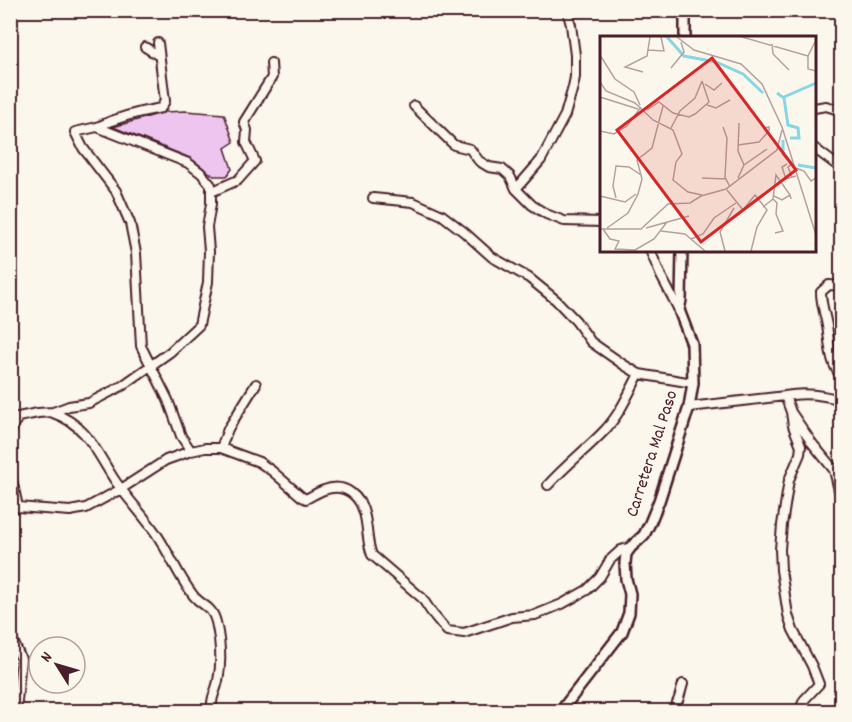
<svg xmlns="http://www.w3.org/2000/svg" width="852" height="722" viewBox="0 0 852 722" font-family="Dekko,sans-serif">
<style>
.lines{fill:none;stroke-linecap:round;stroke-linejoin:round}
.stream{stroke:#6e8d99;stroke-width:2}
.building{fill:#edc5ee;stroke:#4a1f2b;stroke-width:1.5}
.minor-casing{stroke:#4a1f2b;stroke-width:12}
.tertiary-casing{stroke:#4a1f2b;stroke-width:14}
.minor{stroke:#fbf7ec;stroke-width:8}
.tertiary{stroke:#fbf7ec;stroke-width:9}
.labels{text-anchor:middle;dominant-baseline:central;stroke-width:4.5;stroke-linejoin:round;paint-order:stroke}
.street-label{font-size:18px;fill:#4a1f2b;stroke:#fbf7ec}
.inset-river{fill:none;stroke:#86d6e3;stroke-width:3}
.inset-road{fill:none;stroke:#b4a19f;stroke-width:1.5}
.view{fill:#d62828;fill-opacity:0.15;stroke:#d62828;stroke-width:3}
.inset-edge{fill:none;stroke:#4a1f2b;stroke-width:3}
</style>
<rect width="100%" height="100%" fill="#fbf7ec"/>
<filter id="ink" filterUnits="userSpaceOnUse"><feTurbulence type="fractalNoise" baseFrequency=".0167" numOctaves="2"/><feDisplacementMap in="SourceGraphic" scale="12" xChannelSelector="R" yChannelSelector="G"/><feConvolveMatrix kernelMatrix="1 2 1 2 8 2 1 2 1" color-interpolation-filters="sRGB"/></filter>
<g filter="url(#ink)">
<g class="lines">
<path class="stream" d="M 10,14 L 15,10"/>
</g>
<path class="building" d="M 185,111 L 224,114 L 234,142 L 225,148 L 232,169 L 227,176 L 214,176 L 190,158 L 113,127 L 165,112 Z"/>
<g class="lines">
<defs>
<path id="minor" d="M 145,47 L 159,56
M 414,106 L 454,145 L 470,149 L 479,161 L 489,167 L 502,169 L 510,176 L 516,189 L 532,205 L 546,214 L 564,221 L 602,222
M 814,108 L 826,106 L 842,111
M 97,127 C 118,117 138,112 161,108 L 165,101 L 158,43
M 814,148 L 842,169
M 516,189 L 541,160 L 565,115 L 573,87 L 575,77 L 575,55 L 571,25 L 567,10
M 211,192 L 238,180 L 255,161 L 246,142 L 247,130 L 244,122 L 272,77 L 271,63
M 373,198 L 413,202 L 442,215 L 464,232 L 492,257 L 529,278 L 556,300 L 576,321 L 591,342 L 624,365 L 639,374 L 693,383
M 650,250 L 661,276 L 679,310
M 842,286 L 829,285 L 821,292 C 821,304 825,314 827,326 C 830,342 829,364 842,377
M 785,396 L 791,412 L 812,443 L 834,470 L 842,503
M 689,407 L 785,396 C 806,392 821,395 842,400
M 791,412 L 793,426 L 801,446 L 800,454 L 789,480 L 782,525 L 780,549 L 781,570 L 788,615 L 793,630 L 812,666 L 819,684 L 804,700 L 799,712
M 53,413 C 88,425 97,454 116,482 C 128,499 143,515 155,532 C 169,552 178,576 193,595 C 201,606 212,605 216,622 C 220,640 222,662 218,681 C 215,695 211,695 212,712
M 10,433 L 18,417 L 38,413 L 53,412 L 69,406 L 89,403 L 122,386 L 170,352 L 199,325 L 208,282 L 209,251 L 207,227 L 211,204 L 211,185 L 201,173 L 188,163 L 97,127 L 75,132 L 83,148 L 116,191 L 130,223 L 136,253 L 141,346 L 168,400 L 181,436 L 191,451
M 10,448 L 12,479 L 18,507
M 221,448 L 228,429 L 256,384
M 548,485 C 566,465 587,449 605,430 C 620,414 629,393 639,374
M 10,509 L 18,507 L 70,511 L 86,508 L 121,489 L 166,460 L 191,451 L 205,448 L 221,448 L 259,462 L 272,471 L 302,497 L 306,499 C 312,496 318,492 324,490 C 345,482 361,496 365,517 C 368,530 367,543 372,555 L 422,598 L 432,613 L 447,631 L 464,633 L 512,617 L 535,615 L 562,604 L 587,590 L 600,577 L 610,560 L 621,550 L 631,547
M 10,634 L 21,659 L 16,712
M 673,712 L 679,698 L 683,684"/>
<path id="tertiary" d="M 683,10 L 685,15 L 685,38
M 560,712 L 622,632 L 629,613 L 630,594 L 626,579 L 625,563 L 626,554 L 631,547 L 644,535 L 650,523 L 659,501 L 689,407 L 693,383 L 692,344 L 679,310 L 681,300 L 682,250"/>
</defs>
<use href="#minor" class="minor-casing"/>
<use href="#tertiary" class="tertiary-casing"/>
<use href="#minor" class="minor"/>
<use href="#tertiary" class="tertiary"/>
</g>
</g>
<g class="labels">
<g class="street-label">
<text transform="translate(653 454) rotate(-72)">Carretera Mal Paso</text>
</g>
</g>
<g transform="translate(600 36)">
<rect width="216" height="216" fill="#fbf7ec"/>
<path class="inset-river" d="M 67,1 L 84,20 L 116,26 L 143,38 L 163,57M 177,57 L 184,62 L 188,89 L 198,92 L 199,102 L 190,102M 184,61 L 216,47M 183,104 L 183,118 L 192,128M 198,129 L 216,132"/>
<path class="inset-road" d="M 77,1 L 94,14 L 141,28 L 162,48 L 182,91 L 216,199M 142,1 L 208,20M 216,4 L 208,20 L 208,33 L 216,35M 172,8 L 173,18 L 189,34M 48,14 L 64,15 L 61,1M 0,19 L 15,43 L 34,56 L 40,69M 71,32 L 84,16 L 81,6M 43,36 L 25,31 L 47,20 L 50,1M 0,46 L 6,55 L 35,67 L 53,84 L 73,94 L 82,118 L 76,126 L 73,144 L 88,156 L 102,159M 105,48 L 114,54 L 122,47M 0,61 L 38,73M 107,69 L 116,72 L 130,64M 47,74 L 59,66 L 73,77 L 89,81 L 95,78 L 109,66 L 102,45M 139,87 L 138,115 L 144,129M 123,91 L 127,102 L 125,141 L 130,151M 71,92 L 80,75 L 95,62 L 102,45M 0,95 L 14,98 L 27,90 L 41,71M 138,109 L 159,106 L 169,95 L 169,91 L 164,92M 187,128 L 182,131 L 186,143 L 192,141M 192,128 L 188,131 L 192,141 L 196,140M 196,132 L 204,135 L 211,145 L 216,142M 102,142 L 126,143M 138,142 L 144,129 L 167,113M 127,154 L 143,174 L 155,159 L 167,174 L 157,191 L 151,215M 0,160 L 25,166 L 36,158M 174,160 L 182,164 L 190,159 L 191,163M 16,162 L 13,150 L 16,130 L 29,131 L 41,139M 173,163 L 176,139 L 190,159M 163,171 L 173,163 L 177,167 L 176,178 L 183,195 L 175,197M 7,192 L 28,177 L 38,158 L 42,143 L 37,124 L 52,112 L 63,70M 46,192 L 89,180M 0,193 L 41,193 L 68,168 L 90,167 L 101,160 L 126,153 L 177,114 L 182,94M 3,193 L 10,203 L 19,205 L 15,213 L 35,214M 61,195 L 85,198 L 105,215M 91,203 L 103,198 L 114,182 L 136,167M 35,214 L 54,203 L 67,186M 125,215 L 120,196 L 134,172"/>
<path class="view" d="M 112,22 L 196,134 L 101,206 L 17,94 Z"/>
<rect width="216" height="216" class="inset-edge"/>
</g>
<rect width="852" height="722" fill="none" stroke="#fbf7ec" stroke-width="36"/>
<rect x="18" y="18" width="816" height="686" fill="none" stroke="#4a1f2b" stroke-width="2" filter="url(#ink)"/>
<g transform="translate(57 665) rotate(307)"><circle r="28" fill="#fbf7ec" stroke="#b4a19f" stroke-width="1.5"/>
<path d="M0-4.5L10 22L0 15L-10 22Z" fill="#4a1f2b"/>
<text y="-9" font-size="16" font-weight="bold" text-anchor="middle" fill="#4a1f2b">N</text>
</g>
</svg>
